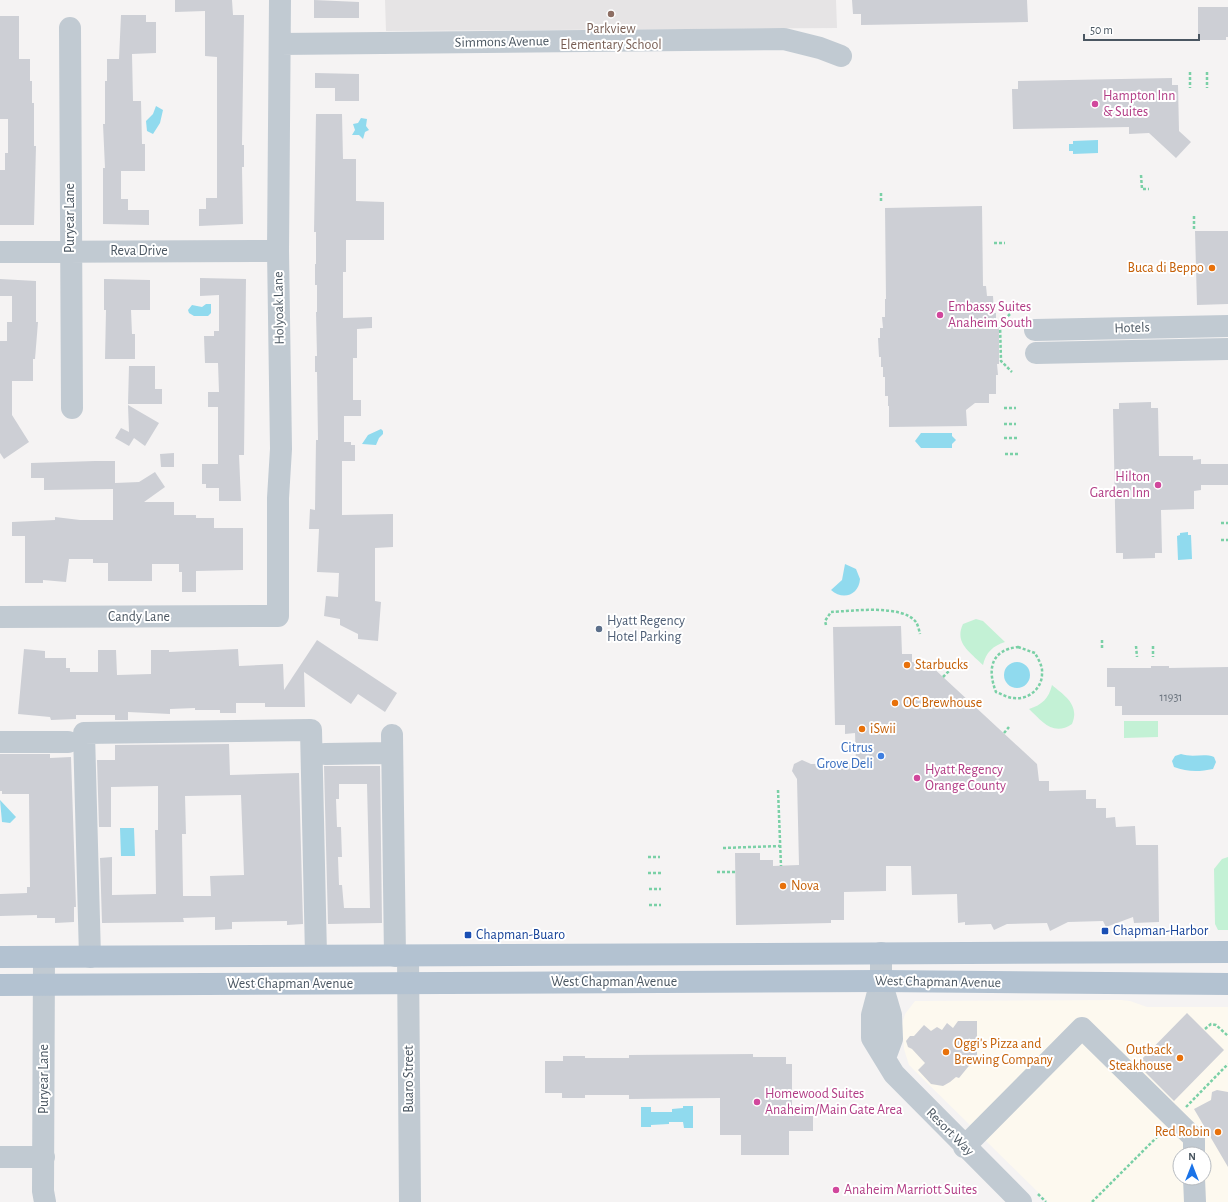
<svg xmlns="http://www.w3.org/2000/svg" width="1228" height="1202" viewBox="0 0 1228 1202" font-family="'Alegreya Sans',sans-serif">
<style>
.commercial{fill:#fdf9ef;fill-rule:evenodd}
.education{fill:#e6e4e5}
.green{fill:#c3f1d5}
.water{fill:#90daee}
.building{fill:#cdcfd5;fill-rule:evenodd}
.lines{fill:none;stroke-linecap:round;stroke-linejoin:round}
.path{stroke:#7ad0a6;stroke-width:2.5;stroke-dasharray:3 2;stroke-linecap:butt}
.minor{stroke:#c1cad2;stroke-width:22}
.major{stroke:#b3c2d1;stroke-width:22}
.education-dot{fill:#8d6e63;stroke:#fff;stroke-width:1.5}
.hotel-dot{fill:#d1479c;stroke:#fff;stroke-width:1.5}
.food-dot{fill:#e8710a;stroke:#fff;stroke-width:1.5}
.service-dot{fill:#5c6f8a;stroke:#fff;stroke-width:1.5}
.shop-dot{fill:#3f7fe0;stroke:#fff;stroke-width:1.5}
.transit-dot{fill:#1a4fb4;stroke:#fff;stroke-width:1.5}
.labels{text-anchor:middle;dominant-baseline:central;stroke-width:4;stroke-linejoin:round;paint-order:stroke}
.number-label{font-size:12px;fill:#6b747e}
.education-label{font-size:14px;fill:#785e54;stroke:#fff}
.street-label{font-size:14px;fill:#4a5661;stroke:#fff}
.hotel-label{font-size:14px;fill:#b23c85;stroke:#fff;text-anchor:start}
.food-label{font-size:14px;fill:#c56008;stroke:#fff;text-anchor:start}
.service-label{font-size:14px;fill:#4e5e75;stroke:#fff;text-anchor:start}
.shop-label{font-size:14px;fill:#366cbe;stroke:#fff;text-anchor:end}
.transit-label{font-size:14px;fill:#164399;stroke:#fff;text-anchor:start}
</style>
<rect width="100%" height="100%" fill="#f5f3f3"/>
<path class="commercial" d="M 1121,1000 L 1130,1001 L 1147,1007 L 1228,1007 L 1228,1202 L 1048,1202 L 909,1065 L 904,1049 L 902,1024 L 905,1014 L 915,1001 ZM 1180,1154 L 1204,1154 L 1204,1178 L 1180,1178 Z"/>
<path class="education" d="M 385,0 L 836,0 L 837,28 L 386,31 Z"/>
<path class="green" d="M 976,619 L 983,621 L 1005,642 C 993,646 986,652 983,665 C 970,652 954,643 963,624 Z
M 1052,685 C 1065,696 1080,705 1072,724 C 1053,737 1042,721 1029,709 C 1042,705 1049,698 1052,685 Z
M 1124,721 L 1158,721 L 1158,737 L 1124,738 Z
M 1228,857 L 1228,930 L 1218,930 L 1215,924 L 1214,869 L 1222,859 Z"/>
<path class="water" d="M 156,106 L 163,110 L 160,123 L 153,134 L 147,131 L 146,121 L 153,114 Z
M 361,118 L 367,119 L 366,126 L 369,130 L 365,132 L 363,139 L 359,135 L 352,135 L 355,130 L 353,124 L 358,123 Z
M 1098,140 L 1098,153 L 1073,154 L 1073,151 L 1069,151 L 1069,144 L 1073,144 L 1073,141 Z
M 206,304 L 211,304 L 211,313 L 208,316 L 194,316 L 189,313 L 188,310 L 192,305 L 202,307 Z
M 381,429 L 383,431 L 383,434 L 379,438 L 376,445 L 362,444 L 368,435 Z
M 921,433 L 952,433 L 952,436 L 956,440 L 952,444 L 952,448 L 921,448 L 915,441 Z
M 1188,532 L 1188,535 L 1191,535 L 1192,559 L 1178,560 L 1177,536 L 1180,535 L 1180,533 Z
M 845,564 L 856,569 L 860,579 C 859,595 843,601 831,590 L 842,580 Z
M1004 675a13 13 0 1 1 26 0a13 13 0 1 1-26 0Z
M 1181,754 C 1193,758 1204,753 1214,757 L 1216,762 L 1213,769 C 1199,772 1187,772 1174,767 L 1172,761 L 1175,756 Z
M 0,800 L 16,817 L 10,823 L 2,822 Z
M 120,828 L 134,828 L 135,856 L 121,856 Z
M 683,1106 L 693,1106 L 693,1128 L 684,1128 L 683,1122 L 669,1122 L 669,1124 L 651,1125 L 651,1127 L 641,1127 L 641,1107 L 651,1107 L 651,1112 L 672,1112 L 672,1109 L 683,1108 Z"/>
<path class="building" d="M 175,0 L 232,0 L 233,15 L 244,15 L 242,145 L 244,145 L 244,167 L 242,167 L 243,224 L 199,226 L 199,209 L 206,209 L 206,198 L 217,198 L 217,57 L 205,56 L 205,11 L 175,12 Z
M 314,0 L 359,2 L 359,18 L 314,18 Z
M 852,0 L 1027,0 L 1028,22 L 861,25 L 861,14 L 853,14 Z
M 1198,7 L 1228,7 L 1228,37 L 1226,37 L 1226,40 L 1198,40 Z
M 121,15 L 146,15 L 146,22 L 156,22 L 156,53 L 132,54 L 133,101 L 141,101 L 142,144 L 145,144 L 145,171 L 121,171 L 121,199 L 128,199 L 128,210 L 149,210 L 149,225 L 103,224 L 103,168 L 105,168 L 103,124 L 105,124 L 105,81 L 107,81 L 107,59 L 119,59 Z
M 0,16 L 19,16 L 19,59 L 30,59 L 30,81 L 32,81 L 32,103 L 34,103 L 34,146 L 36,146 L 34,225 L 0,225 L 0,170 L 5,170 L 5,153 L 8,153 L 8,119 L 0,119 Z
M 315,73 L 359,74 L 359,101 L 335,101 L 335,88 L 315,88 Z
M 1172,78 L 1172,85 L 1178,85 L 1179,131 L 1191,142 L 1176,158 L 1149,133 L 1129,134 L 1129,127 L 1013,129 L 1012,89 L 1018,89 L 1018,81 Z
M 316,114 L 342,114 L 343,159 L 356,159 L 356,201 L 384,202 L 384,240 L 346,240 L 346,272 L 343,272 L 343,318 L 372,317 L 372,328 L 357,329 L 357,358 L 353,358 L 353,400 L 361,400 L 361,416 L 344,416 L 344,442 L 351,442 L 351,445 L 355,445 L 355,461 L 342,461 L 342,515 L 393,514 L 393,547 L 375,548 L 375,601 L 381,602 L 378,641 L 358,639 L 358,634 L 340,625 L 340,619 L 324,616 L 326,596 L 338,597 L 339,573 L 317,572 L 319,529 L 309,529 L 310,509 L 315,510 L 316,440 L 318,440 L 317,372 L 315,372 L 315,356 L 317,356 L 316,312 L 317,312 L 317,285 L 315,285 L 315,264 L 316,264 L 316,232 L 314,232 Z
M 982,206 L 983,286 L 986,286 L 987,296 L 993,296 L 994,313 L 996,313 L 996,324 L 999,324 L 999,364 L 997,364 L 998,375 L 996,375 L 996,394 L 989,394 L 989,403 L 975,403 L 966,410 L 967,426 L 889,427 L 889,406 L 888,406 L 888,396 L 885,396 L 885,377 L 883,377 L 883,367 L 881,367 L 881,357 L 879,357 L 878,338 L 880,338 L 880,328 L 883,328 L 882,317 L 885,317 L 885,299 L 886,299 L 885,208 Z
M 1195,231 L 1228,231 L 1228,304 L 1197,305 Z
M 200,278 L 246,279 L 244,455 L 239,455 L 241,501 L 219,501 L 219,488 L 206,488 L 206,484 L 202,484 L 202,464 L 218,464 L 218,407 L 208,407 L 208,392 L 219,392 L 218,363 L 205,363 L 204,336 L 214,336 L 214,331 L 219,331 L 219,295 L 200,296 Z
M 0,279 L 36,281 L 36,322 L 38,322 L 35,359 L 33,359 L 33,381 L 12,381 L 12,415 L 29,442 L 4,459 L 0,453 L 0,341 L 7,341 L 7,322 L 12,322 L 12,296 L 0,296 Z
M 104,279 L 150,280 L 150,310 L 131,310 L 132,334 L 135,334 L 135,359 L 105,359 L 106,310 L 104,310 Z
M 129,366 L 155,366 L 155,389 L 162,389 L 162,404 L 128,404 Z
M 1151,402 L 1151,408 L 1158,408 L 1159,456 L 1193,456 L 1193,460 L 1201,459 L 1201,464 L 1228,464 L 1228,485 L 1201,485 L 1201,490 L 1194,491 L 1194,509 L 1161,510 L 1162,553 L 1155,553 L 1155,558 L 1123,559 L 1123,553 L 1116,553 L 1113,409 L 1119,409 L 1119,403 Z
M 128,405 L 159,423 L 145,446 L 134,438 L 129,446 L 115,438 L 121,428 L 129,432 Z
M 174,453 L 174,467 L 161,467 L 160,454 Z
M 95,461 L 115,461 L 115,483 L 139,482 L 155,472 L 165,487 L 144,502 L 174,502 L 174,515 L 196,515 L 196,518 L 214,518 L 214,528 L 243,528 L 243,570 L 196,571 L 196,592 L 182,592 L 182,572 L 179,572 L 179,564 L 152,564 L 152,581 L 108,581 L 108,563 L 93,563 L 93,559 L 69,559 L 66,582 L 43,580 L 43,583 L 25,583 L 25,536 L 12,536 L 12,522 L 55,520 L 55,517 L 80,520 L 113,520 L 113,489 L 44,490 L 44,478 L 31,478 L 31,463 Z
M 901,626 L 902,654 L 912,654 L 912,662 L 929,664 L 1037,764 L 1039,781 L 1049,781 L 1049,791 L 1086,790 L 1086,799 L 1096,799 L 1096,808 L 1106,808 L 1106,818 L 1115,817 L 1116,827 L 1135,826 L 1136,845 L 1158,845 L 1159,922 L 1134,923 L 1133,917 L 1106,927 L 1103,921 L 1068,922 L 1050,931 L 1047,923 L 1007,924 L 994,930 L 991,924 L 965,925 L 965,922 L 958,923 L 957,894 L 912,895 L 911,866 L 886,866 L 886,891 L 844,892 L 844,920 L 831,920 L 831,923 L 736,925 L 735,853 L 760,853 L 760,860 L 773,860 L 773,866 L 799,865 L 797,779 L 792,771 L 794,764 L 802,760 L 811,764 L 856,763 L 855,733 L 845,734 L 845,725 L 835,725 L 833,627 Z
M 317,640 L 397,693 L 385,712 L 358,694 L 351,704 L 304,672 L 305,707 L 265,707 L 265,703 L 236,703 L 236,713 L 220,713 L 220,710 L 195,710 L 195,708 L 170,709 L 170,714 L 128,712 L 128,720 L 115,720 L 115,715 L 76,715 L 76,719 L 51,720 L 50,717 L 18,714 L 24,649 L 45,651 L 45,658 L 66,658 L 66,668 L 70,668 L 70,672 L 98,672 L 98,650 L 116,650 L 117,675 L 151,674 L 151,650 L 169,650 L 169,652 L 238,649 L 239,666 L 283,664 L 284,690 Z
M 1151,666 L 1169,666 L 1169,668 L 1228,667 L 1228,715 L 1122,715 L 1122,706 L 1115,706 L 1115,687 L 1107,687 L 1107,668 L 1151,668 Z
M 229,744 L 230,775 L 299,773 L 303,924 L 287,925 L 287,921 L 232,922 L 232,929 L 215,930 L 215,917 L 183,918 L 184,922 L 102,923 L 100,858 L 112,857 L 112,895 L 156,894 L 155,830 L 158,830 L 158,786 L 111,787 L 111,827 L 99,827 L 97,760 L 115,760 L 115,745 ZM 241,795 L 244,875 L 210,876 L 211,896 L 183,896 L 182,834 L 186,834 L 185,796 Z
M 0,754 L 50,754 L 50,758 L 71,757 L 76,907 L 74,907 L 74,922 L 55,923 L 55,918 L 37,918 L 37,915 L 0,916 L 0,894 L 27,893 L 27,887 L 30,887 L 29,794 L 2,794 L 2,791 L 0,791 Z
M 324,766 L 380,766 L 382,923 L 328,924 ZM 339,784 L 367,784 L 370,908 L 344,908 L 342,885 L 339,885 L 338,857 L 342,857 L 341,827 L 337,827 L 336,799 L 339,799 Z
M 1187,1013 L 1224,1050 L 1174,1101 L 1137,1064 Z
M 958,1021 L 977,1021 L 977,1056 L 959,1078 L 956,1077 L 950,1082 L 943,1086 L 931,1084 L 918,1070 L 925,1063 L 912,1049 L 908,1047 L 906,1041 L 910,1036 L 914,1036 L 924,1025 L 931,1031 L 937,1027 L 942,1030 L 947,1023 L 953,1028 Z
M 753,1054 L 753,1057 L 786,1057 L 786,1064 L 792,1064 L 792,1108 L 813,1108 L 813,1131 L 789,1131 L 789,1155 L 741,1155 L 741,1135 L 720,1135 L 720,1098 L 629,1099 L 629,1095 L 585,1095 L 585,1098 L 562,1098 L 562,1093 L 545,1093 L 545,1061 L 563,1061 L 563,1056 L 585,1056 L 585,1058 L 629,1058 L 629,1055 Z
M 1217,1090 L 1228,1092 L 1228,1167 L 1194,1109 L 1211,1100 L 1212,1092 Z"/>
<g class="lines">
<path class="path" d="M 1190,72 L 1190,88
M 1207,72 L 1207,88
M 1141,175 L 1142,189 L 1149,189
M 881,193 L 881,201
M 1194,216 L 1194,229
M 994,243 L 1005,243
M 1010,314 L 1000,324 L 1001,361 L 1012,372
M 1004,408 L 1016,408
M 1004,424 L 1016,424
M 1004,438 L 1017,438
M 1005,454 L 1018,454
M 1221,523 L 1228,523
M 1221,540 L 1228,540
M 826,625 L 825,621 L 831,612 C 853,611 902,604 916,622 C 918,625 919,630 920,634
M 1102,640 L 1102,648
M 1136,646 L 1137,657
M 1153,646 L 1153,657
M 1018,647 L 1035,653 C 1038,659 1043,666 1042,674 C 1042,688 1029,700 1014,698 C 1008,698 1002,694 996,692 C 987,669 991,650 1018,647 Z
M 943,677 L 949,671
M 1004,733 L 1009,727
M 778,790 L 781,866
M 723,848 L 780,846
M 648,857 L 660,857
M 717,872 L 735,872
M 648,873 L 661,873
M 649,889 L 661,889
M 649,905 L 661,905
M 1205,1029 L 1211,1024 L 1216,1025 L 1228,1036
M 1186,1107 L 1228,1064
M 1038,1194 L 1046,1202
M 1092,1202 L 1162,1132"/>
<path class="minor" d="M 70,28 L 72,408
M 280,44 L 784,39 L 820,48 L 841,56
M 0,252 L 278,251
M 1035,330 L 1228,326
M 1036,353 L 1228,349
M 0,617 L 278,616 L 278,498 L 281,449 L 278,251 L 280,0
M 392,735 L 395,956
M 0,742 L 68,742
M 325,754 L 392,753
M 881,953 L 881,981 L 891,1015 L 892,1039 L 885,1058
M 408,956 L 410,1202
M 44,957 L 43,1191 L 45,1202
M 90,957 L 84,733 L 311,730 L 316,955
M 881,981 L 872,1015 L 872,1038 L 894,1074 L 1021,1202
M 964,1147 L 1082,1028 L 1194,1138 L 1194,1154
M 0,1157 L 44,1157
M 1194,1178 L 1195,1202"/>
<path class="major" d="M 0,957 L 1228,952
M 0,985 L 881,981 L 1228,984"/>
</g>
<circle class="education-dot" cx="611" cy="14" r="4"/>
<g class="hotel-dot">
<circle cx="1095" cy="104" r="4"/>
<circle cx="940" cy="315" r="4"/>
<circle cx="1158" cy="485" r="4"/>
<circle cx="917" cy="778" r="4"/>
<circle cx="757" cy="1102" r="4"/>
<circle cx="836" cy="1190" r="4"/>
</g>
<g class="food-dot">
<circle cx="1212" cy="268" r="4"/>
<circle cx="907" cy="665" r="4"/>
<circle cx="895" cy="703" r="4"/>
<circle cx="862" cy="729" r="4"/>
<circle cx="783" cy="886" r="4"/>
<circle cx="946" cy="1052" r="4"/>
<circle cx="1180" cy="1058" r="4"/>
<circle cx="1218" cy="1132" r="4"/>
</g>
<circle class="service-dot" cx="599" cy="629" r="4"/>
<circle class="shop-dot" cx="881" cy="756" r="4"/>
<g class="transit-dot">
<rect x="1101" y="927" width="8" height="8" rx="2"/>
<rect x="464" y="931" width="8" height="8" rx="2"/>
</g>
<g class="labels">
<g class="number-label">
<text x="1171" y="697">11931</text>
</g>
<g class="education-label">
<text x="611" y="29">Parkview<tspan x="611" dy="16">Elementary School</tspan></text>
</g>
<g class="street-label">
<text transform="translate(502 42) rotate(-1)">Simmons Avenue</text>
<text transform="translate(70 218) rotate(-90)">Puryear Lane</text>
<text x="139" y="251">Reva Drive</text>
<text transform="translate(279 308) rotate(-91)">Holyoak Lane</text>
<text transform="translate(1132 328) rotate(-2)">Hotels</text>
<text x="139" y="617">Candy Lane</text>
<text x="614" y="982">West Chapman Avenue</text>
<text transform="translate(938 982) rotate(1)">West Chapman Avenue</text>
<text x="290" y="984">West Chapman Avenue</text>
<text transform="translate(44 1079) rotate(-90)">Puryear Lane</text>
<text transform="translate(409 1079) rotate(-90)">Buaro Street</text>
<text transform="translate(950 1132) rotate(45)">Resort Way</text>
</g>
<g class="hotel-label">
<text x="1103" y="96">Hampton Inn<tspan x="1103" dy="16">&amp; Suites</tspan></text>
<text x="948" y="307">Embassy Suites<tspan x="948" dy="16">Anaheim South</tspan></text>
<text x="1150" y="477" text-anchor="end">Hilton<tspan x="1150" dy="16">Garden Inn</tspan></text>
<text x="925" y="770">Hyatt Regency<tspan x="925" dy="16">Orange County</tspan></text>
<text x="765" y="1094">Homewood Suites<tspan x="765" dy="16">Anaheim/Main Gate Area</tspan></text>
<text x="844" y="1190">Anaheim Marriott Suites</text>
</g>
<g class="food-label">
<text x="1204" y="268" text-anchor="end">Buca di Beppo</text>
<text x="915" y="665">Starbucks</text>
<text x="903" y="703">OC Brewhouse</text>
<text x="870" y="729">iSwii</text>
<text x="791" y="886">Nova</text>
<text x="954" y="1044">Oggi's Pizza and<tspan x="954" dy="16">Brewing Company</tspan></text>
<text x="1172" y="1050" text-anchor="end">Outback<tspan x="1172" dy="16">Steakhouse</tspan></text>
<text x="1210" y="1132" text-anchor="end">Red Robin</text>
</g>
<g class="service-label">
<text x="607" y="621">Hyatt Regency<tspan x="607" dy="16">Hotel Parking</tspan></text>
</g>
<g class="shop-label">
<text x="873" y="748">Citrus<tspan x="873" dy="16">Grove Deli</tspan></text>
</g>
<g class="transit-label">
<text x="1113" y="931">Chapman-Harbor</text>
<text x="476" y="935">Chapman-Buaro</text>
</g>
</g>
<g transform="translate(1192 1166)"><circle r="19" fill="#ffffff" stroke="#b7bbc0"/>
<path d="M0-3L7 15L0 10L-7 15Z" fill="#1a73e8"/>
<text y="-6" font-size="11" font-weight="bold" text-anchor="middle" fill="#4a5661">N</text>
</g>
<path d="M1084 34v6h115v-6" fill="none" stroke="#4a5661" stroke-width="2"/>
<text x="1090" y="34" font-size="12" fill="#4a5661" stroke="#ffffff" stroke-width="3" paint-order="stroke">50 m</text>
</svg>
